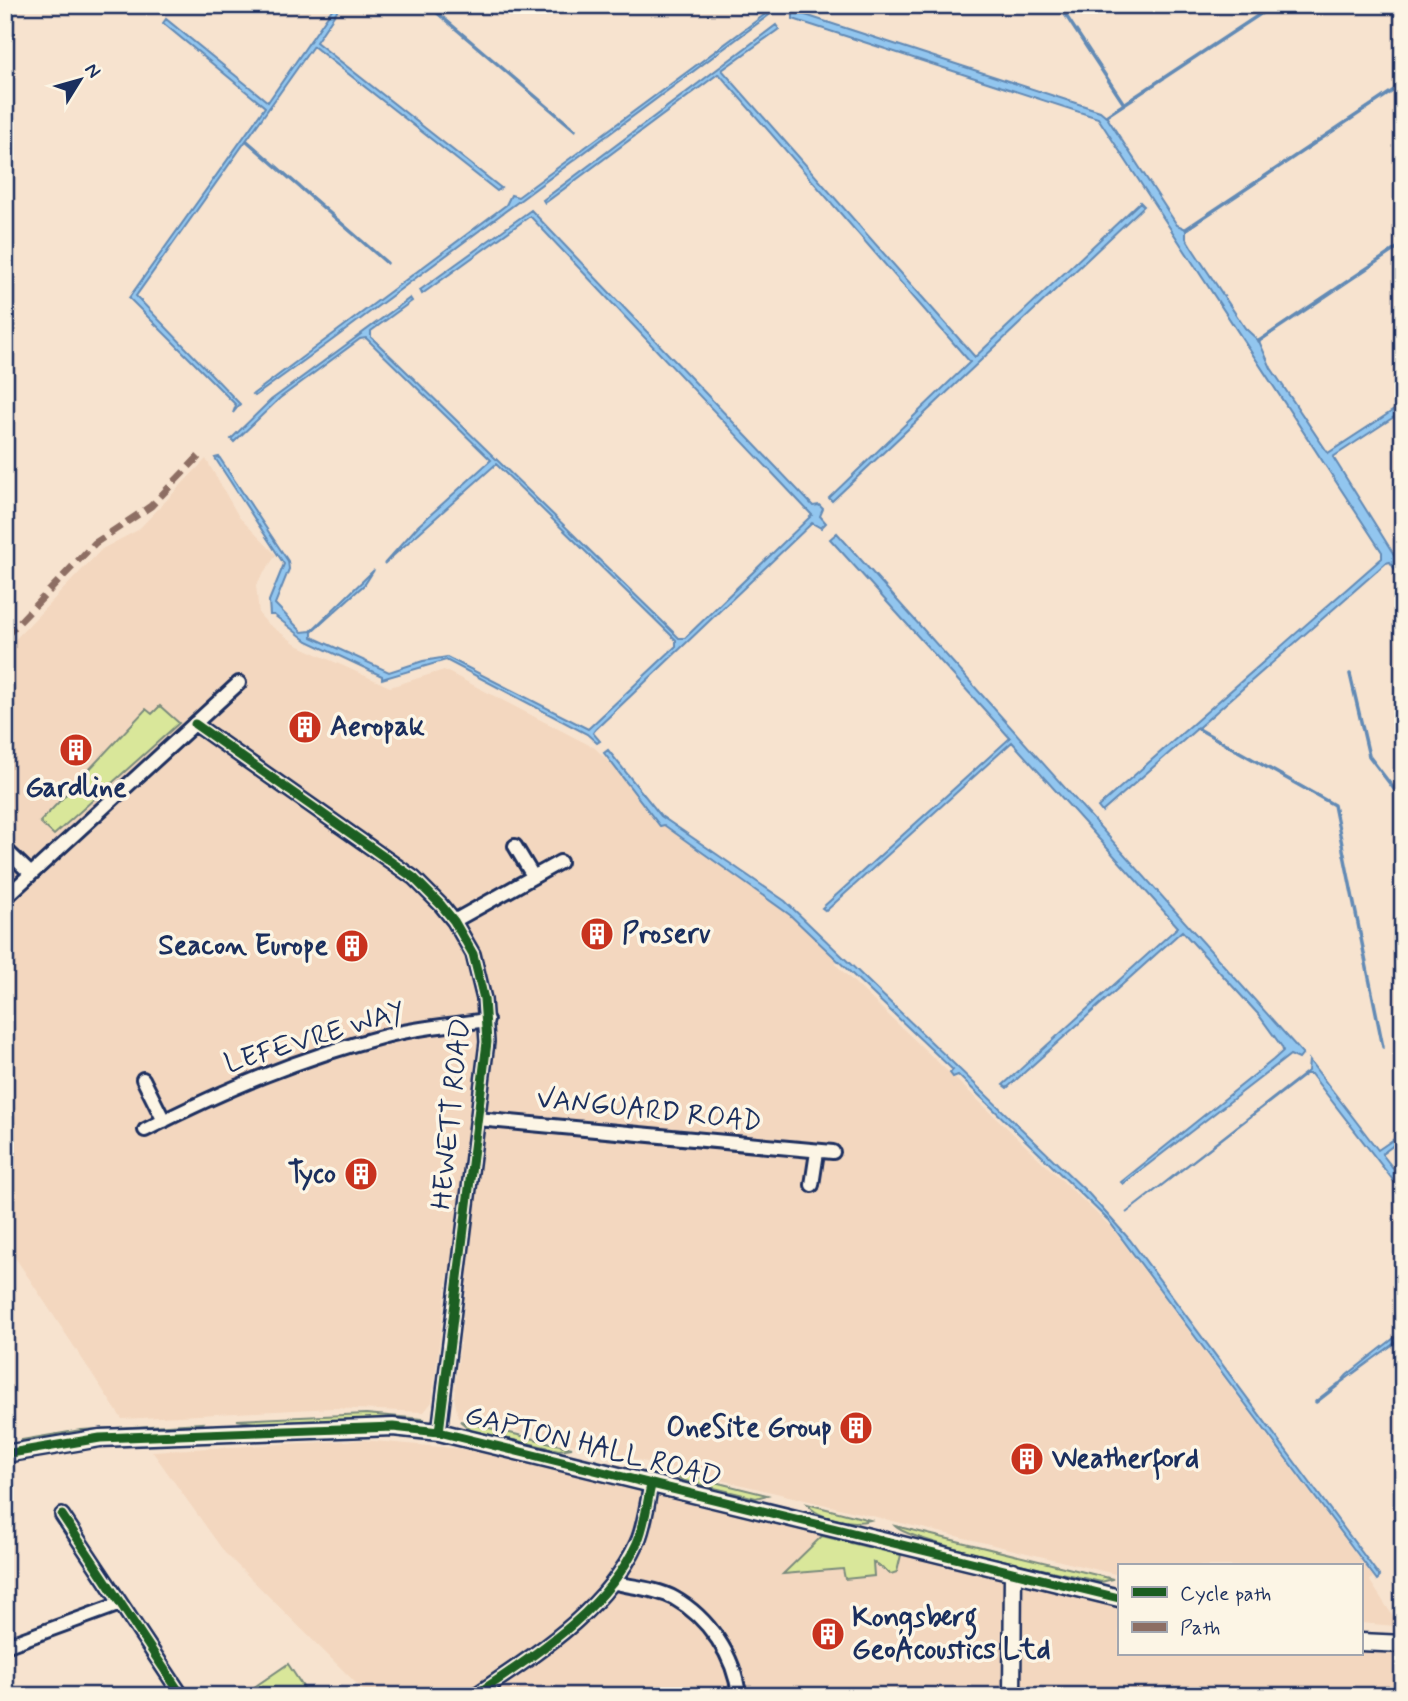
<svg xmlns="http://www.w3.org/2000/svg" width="1408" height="1701" viewBox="0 0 1408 1701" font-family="Mynerve,sans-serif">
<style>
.built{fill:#f3d7bf}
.green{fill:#d9e79a;stroke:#7a8b7c;stroke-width:2}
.water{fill:#92c6ef;stroke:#628ab5;stroke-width:2}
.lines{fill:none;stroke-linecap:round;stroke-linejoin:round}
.stream{stroke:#628ab5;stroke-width:3.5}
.street-casing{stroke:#1b2f5e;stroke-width:18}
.secondary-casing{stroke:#1b2f5e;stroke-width:21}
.street{stroke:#fcf5e5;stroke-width:12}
.secondary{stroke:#fcf5e5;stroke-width:16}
.quiet{stroke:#8d6e63;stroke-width:7;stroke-dasharray:14 7;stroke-linecap:butt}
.cycleway-casing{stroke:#fcf5e5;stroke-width:13}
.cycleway{stroke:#1b5e20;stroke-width:9}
.labels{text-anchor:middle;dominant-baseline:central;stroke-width:7;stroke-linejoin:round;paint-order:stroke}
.poi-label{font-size:28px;font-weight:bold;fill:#1b2f5e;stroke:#fcf5e5;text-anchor:start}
.street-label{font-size:28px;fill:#1b2f5e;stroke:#fcf5e5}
</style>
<rect width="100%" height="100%" fill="#f7e3cf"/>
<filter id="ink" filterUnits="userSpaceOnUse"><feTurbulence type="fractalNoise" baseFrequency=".0143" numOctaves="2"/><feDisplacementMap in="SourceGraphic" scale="14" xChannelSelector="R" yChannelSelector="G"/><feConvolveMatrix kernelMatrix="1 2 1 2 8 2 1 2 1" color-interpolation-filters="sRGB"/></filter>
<g filter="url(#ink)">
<path class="built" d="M 206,459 L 239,517 L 276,555 L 256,585 L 259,614 L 267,623 L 299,646 L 390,687 L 444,670 L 595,748 L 617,770 L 648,812 L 790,915 L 836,960 L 836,965 L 1112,1228 L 1373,1577 L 1370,1581 L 1394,1618 L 1395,1626 L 1361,1623 L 1361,1566 L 1119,1566 L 1119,1575 L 458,1417 L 454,1397 L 468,1272 L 448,1273 L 432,1402 L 424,1412 L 333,1408 L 122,1419 L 5,1242 L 5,650 L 102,549 L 138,530 Z
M 363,1440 L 463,1449 L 1119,1597 L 1119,1654 L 1361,1652 L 1403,1655 L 1403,1696 L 369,1696 L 225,1553 L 152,1451 Z"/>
<path class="green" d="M 160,706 L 179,723 L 54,835 L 40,822 L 146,709 L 152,714 Z
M 366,1414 L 422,1419 L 416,1422 L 330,1421 L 260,1424 L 237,1420 Z
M 460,1421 L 572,1448 L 559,1450 L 472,1431 Z
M 203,1423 L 199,1427 L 25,1444 L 22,1440 L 81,1430 Z
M 674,1472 L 767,1495 L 756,1498 L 681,1480 Z
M 807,1504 L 870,1520 C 852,1525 818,1519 807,1504 Z
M 895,1526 L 1113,1579 L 1101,1582 C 1068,1574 911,1543 895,1526 Z
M 822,1536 L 901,1555 L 897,1572 L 891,1574 L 873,1562 L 874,1576 L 845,1579 L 843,1569 L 783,1574 Z
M 288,1664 L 309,1696 L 241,1696 Z"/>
<path class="water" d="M 335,5 L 341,5 L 316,42 L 501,188 L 497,191 L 313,46 L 136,296 L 240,404 L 233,413 L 236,405 L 129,298 L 265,107 L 163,23 L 166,19 L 268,102 Z
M 763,5 L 771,5 L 773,12 L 327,344 L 255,396 L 253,394 L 506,205 L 511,195 L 518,197 L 764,15 Z
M 793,11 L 1100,111 L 1106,116 L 1177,225 L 1186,229 L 1186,238 L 1192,248 L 1245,328 L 1259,341 L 1271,368 L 1328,453 L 1403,404 L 1403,411 L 1333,457 L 1403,569 L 1403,582 L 1390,562 L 1386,563 L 1102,812 L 1098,807 L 1382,558 L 1382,552 L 1098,118 L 793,19 Z
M 776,25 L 779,29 L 722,70 L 975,357 L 1140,202 L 1144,206 L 832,501 L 829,498 L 970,362 L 720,75 L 718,74 L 545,203 L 543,200 Z
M 531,210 L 813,506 L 819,505 L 823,509 L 820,516 L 826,523 L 821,528 L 812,523 L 595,730 L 593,733 L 600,741 L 597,743 L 587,734 L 446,660 L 382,679 L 382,676 L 307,641 L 274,615 L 270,615 L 269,601 L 284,564 L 215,458 L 219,457 L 288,561 L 289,569 L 275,604 L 302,632 L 311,631 L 374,570 L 365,584 L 312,632 L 312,637 L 389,672 L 423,661 L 447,657 L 588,729 L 676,646 L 676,640 L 496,464 L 384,564 L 418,526 L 491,460 L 366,338 L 360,339 L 280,398 L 234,442 L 231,439 L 271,400 L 410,298 L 412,301 L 371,331 L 371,337 L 662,621 L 679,638 L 685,638 L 812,515 L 530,216 L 422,294 L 420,290 Z
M 837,533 L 1303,1054 L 1299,1059 L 1290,1055 L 1123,1184 L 1121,1182 L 1273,1060 L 1283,1051 L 1282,1047 L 1258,1014 L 1182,931 L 1007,1088 L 1003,1085 L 1178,927 L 1012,742 L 826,911 L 822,908 L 1010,738 L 830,539 Z
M 608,750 L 661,816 L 785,901 L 1089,1194 L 1130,1240 L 1380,1577 L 1377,1580 L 1108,1220 L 958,1075 L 953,1077 L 950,1073 L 953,1070 L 790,915 L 664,825 L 660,826 L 604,753 Z
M 1309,1060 L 1378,1150 L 1403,1133 L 1403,1138 L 1382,1154 L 1403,1181 L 1403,1193 L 1311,1074 L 1306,1074 L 1126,1213 L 1308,1071 Z
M 1403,1331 L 1403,1337 L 1339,1384 L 1347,1375 Z"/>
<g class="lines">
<path class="stream" d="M 428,5 L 575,130
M 1059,5 L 1124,104
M 1106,116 L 1274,5
M 247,141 L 387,263
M 1186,229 L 1403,84
M 1259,341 L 1403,244
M 1350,674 L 1369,756 L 1403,801
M 1197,728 L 1334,805 L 1383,1047
M 1316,1402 L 1339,1384"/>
<defs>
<path id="street" d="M 195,724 L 414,878 L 441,905 L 454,921 L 473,954 L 484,999 L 487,1042 L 439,1432
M 515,846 L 533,876
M 5,849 L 31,874
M 5,898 L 239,683
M 454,921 L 560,862
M 143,1079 L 164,1121
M 477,1119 L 833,1152
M 145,1130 C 224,1090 299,1058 385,1036 C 418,1027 454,1025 487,1020
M 812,1185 L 817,1152
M 62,1515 L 182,1696
M 615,1583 C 633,1587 658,1589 674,1598 C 708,1617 735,1656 739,1696
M 5,1646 L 120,1604
M 474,1696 C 534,1655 606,1611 637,1543 C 645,1526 647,1503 651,1485"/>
<path id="secondary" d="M 5,1454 L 100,1438 L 393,1427 L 439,1432 L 1119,1598
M 1361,1642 L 1403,1644
M 1012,1696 L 1013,1571"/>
</defs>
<use href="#street" class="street-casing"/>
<use href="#secondary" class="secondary-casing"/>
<use href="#street" class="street"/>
<use href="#secondary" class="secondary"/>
<path class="quiet" d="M 5,637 L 95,543 L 151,506 L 203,452"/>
<defs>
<path id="cycleway" d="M 195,724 L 414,878 L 441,905 L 454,921 L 473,954 L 484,999 L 487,1042 L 439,1432
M 5,1454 L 100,1438 L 393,1427 L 439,1432 L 1119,1598
M 62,1515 L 182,1696
M 474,1696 C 534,1655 606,1611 637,1543 C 645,1526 647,1503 651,1485"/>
</defs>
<use href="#cycleway" class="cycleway-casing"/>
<use href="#cycleway" class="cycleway"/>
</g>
</g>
<defs>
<symbol id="building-disc" viewBox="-11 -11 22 22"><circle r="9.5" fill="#c8321e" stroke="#fcf5e5"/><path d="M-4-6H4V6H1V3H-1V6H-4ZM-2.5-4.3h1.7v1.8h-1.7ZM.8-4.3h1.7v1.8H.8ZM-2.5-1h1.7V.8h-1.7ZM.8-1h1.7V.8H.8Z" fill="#fff"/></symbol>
</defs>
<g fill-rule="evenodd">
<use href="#building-disc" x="286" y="708" width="38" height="38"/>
<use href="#building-disc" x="57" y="731" width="38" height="38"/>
<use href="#building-disc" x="578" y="915" width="38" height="38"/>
<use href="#building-disc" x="333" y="927" width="38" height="38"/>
<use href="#building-disc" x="342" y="1155" width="38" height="38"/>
<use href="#building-disc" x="837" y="1409" width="38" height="38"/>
<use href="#building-disc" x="1008" y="1440" width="38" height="38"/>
<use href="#building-disc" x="809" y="1615" width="38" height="38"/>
</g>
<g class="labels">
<g class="poi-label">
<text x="330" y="727">Aeropak</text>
<text x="76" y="788" text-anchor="middle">Gardline</text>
<text x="622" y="934">Proserv</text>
<text x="328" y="946" text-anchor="end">Seacon Europe</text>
<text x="336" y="1174" text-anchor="end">Tyco</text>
<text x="832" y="1428" text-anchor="end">OneSite Group</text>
<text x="1052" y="1459">Weatherford</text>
<text x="852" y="1618">Kongsberg<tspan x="852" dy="32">GeoAcoustics Ltd</tspan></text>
</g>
<g class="street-label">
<text transform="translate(315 1038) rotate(-17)">LEFEVRE WAY</text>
<text transform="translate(649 1111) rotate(6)">VANGUARD ROAD</text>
<text transform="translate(452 1114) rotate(-84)">HEWETT ROAD</text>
<text transform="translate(593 1447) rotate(14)">GAPTON HALL ROAD</text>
</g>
</g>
<rect width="1408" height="1701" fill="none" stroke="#fcf5e5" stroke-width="28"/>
<rect x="14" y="14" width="1380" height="1673" fill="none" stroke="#1b2f5e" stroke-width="2.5" filter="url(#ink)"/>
<rect x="1118" y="1564" width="245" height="91" fill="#fcf5e5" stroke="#a2a6af" stroke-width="2"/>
<rect x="1132" y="1587" width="35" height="10" fill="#1b5e20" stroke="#a2a6af" stroke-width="2"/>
<text x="1180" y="1600" font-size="21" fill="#1b2f5e">Cycle path</text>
<rect x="1132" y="1622" width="35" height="10" fill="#8d6e63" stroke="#a2a6af" stroke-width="2"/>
<text x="1180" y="1634" font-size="21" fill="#1b2f5e">Path</text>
<g transform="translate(80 80) rotate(53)" stroke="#fcf5e5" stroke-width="5" paint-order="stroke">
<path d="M0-5L12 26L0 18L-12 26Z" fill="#1b2f5e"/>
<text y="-10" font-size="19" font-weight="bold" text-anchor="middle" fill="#1b2f5e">N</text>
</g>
</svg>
